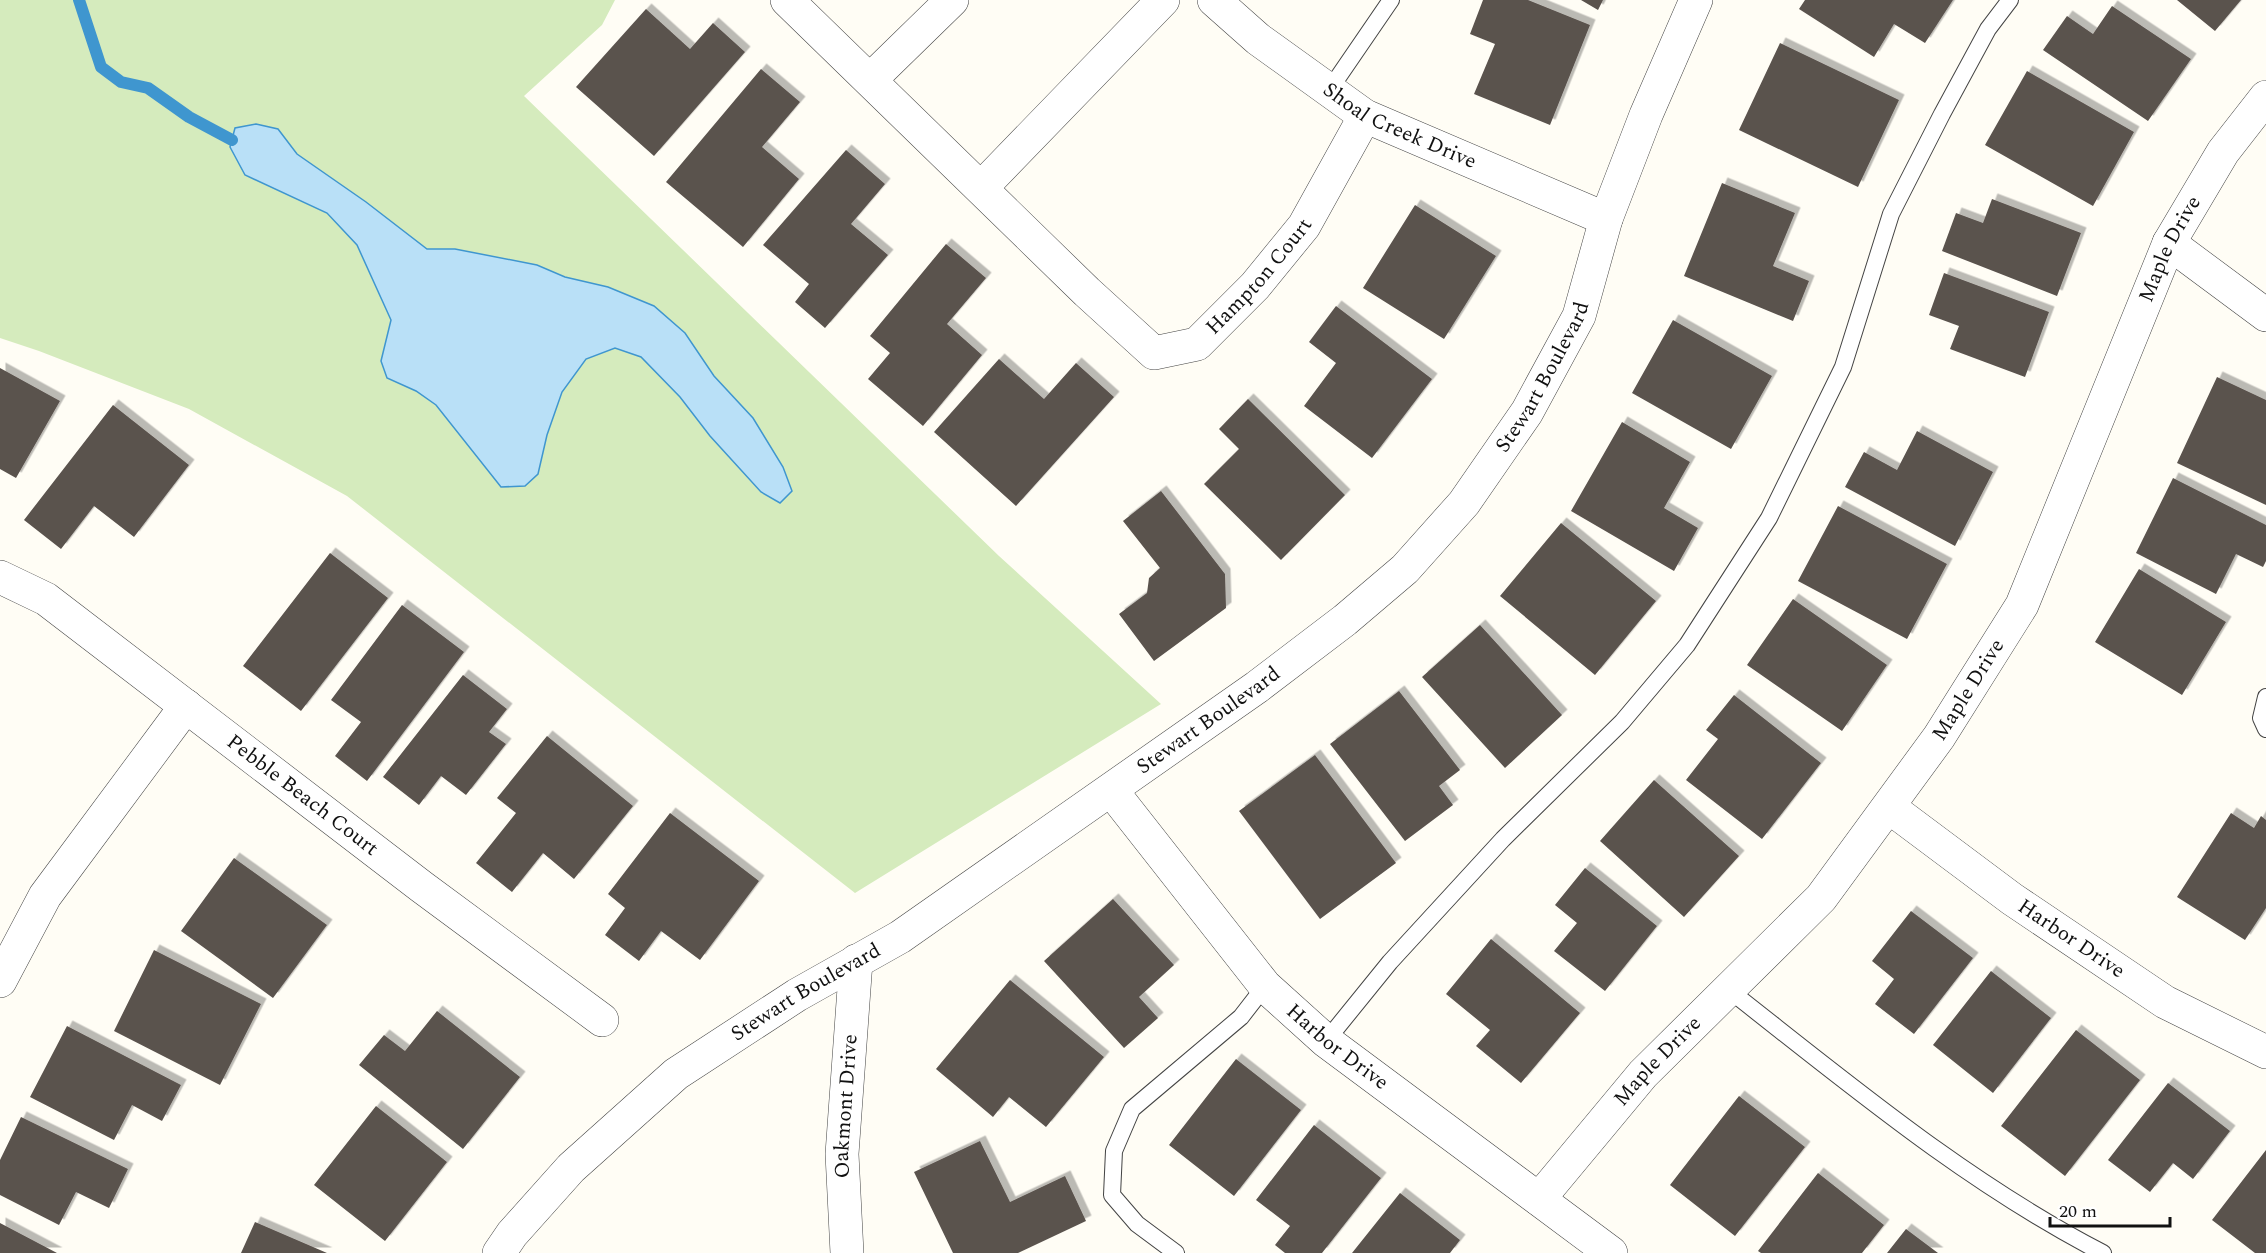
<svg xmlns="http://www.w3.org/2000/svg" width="2266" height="1253" viewBox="0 0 2266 1253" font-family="Spectral,serif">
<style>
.green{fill:#d5ebbd}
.water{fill:#b9e0f7;stroke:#3f96cf;stroke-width:1.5}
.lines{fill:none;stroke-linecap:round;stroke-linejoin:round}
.stream{stroke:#3f96cf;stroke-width:12}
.building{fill:#5a524d;filter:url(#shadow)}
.lane-casing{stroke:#444;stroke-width:18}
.street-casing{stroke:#444;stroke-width:34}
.lane{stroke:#fff;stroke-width:16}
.street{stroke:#fff;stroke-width:33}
.labels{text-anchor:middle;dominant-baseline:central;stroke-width:6;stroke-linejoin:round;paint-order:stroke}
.street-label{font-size:21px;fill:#111;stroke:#fff}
</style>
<defs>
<filter id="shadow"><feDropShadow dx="5.5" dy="-5.5" stdDeviation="0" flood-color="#0004"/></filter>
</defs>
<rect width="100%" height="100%" fill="#fffdf5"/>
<path class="green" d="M 0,0 L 615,0 L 602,25 L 524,96 L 999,556 L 1161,704 L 855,893 L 347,496 L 189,409 L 39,351 L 0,338 Z"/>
<path class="water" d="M 256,124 L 278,129 L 297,154 L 366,202 L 427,249 L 455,249 L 537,265 L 565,277 L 608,287 L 654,306 L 685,333 L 714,376 L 753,418 L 783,467 L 792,491 L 780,503 L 761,492 L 710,436 L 680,397 L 641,357 L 615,348 L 586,359 L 562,392 L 547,435 L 538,474 L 525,486 L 501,487 L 436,405 L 416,391 L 387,378 L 381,361 L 391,320 L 357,245 L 327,213 L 245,175 L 230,147 L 235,128 Z"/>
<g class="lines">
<path class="stream" d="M 79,0 L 101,67 L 121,82 L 148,88 L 189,117 L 232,140"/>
</g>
<path class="building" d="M 1483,0 L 1528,0 L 1590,25 L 1550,125 L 1474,94 L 1495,44 L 1470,34 Z
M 1581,0 L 1603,0 L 1598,10 Z
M 1805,0 L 1953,0 L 1925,43 L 1894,24 L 1874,57 L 1799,9 Z
M 2177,0 L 2241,0 L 2215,31 Z
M 2112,6 L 2191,59 L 2148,121 L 2043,50 L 2067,16 L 2093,34 Z
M 646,9 L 690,49 L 713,23 L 745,52 L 654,156 L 576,87 Z
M 1780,43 L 1899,100 L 1858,187 L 1739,130 Z
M 761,69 L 800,102 L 762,147 L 799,179 L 743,247 L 666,182 Z
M 2027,71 L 2134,132 L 2093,206 L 1985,145 Z
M 846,150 L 885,184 L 851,224 L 888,255 L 825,328 L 795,302 L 809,284 L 763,245 Z
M 1722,183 L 1795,213 L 1773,266 L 1809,281 L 1793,321 L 1684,276 Z
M 1992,199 L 2081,233 L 2057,296 L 1942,251 L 1956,213 L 1983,223 Z
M 1415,205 L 1496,256 L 1444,339 L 1363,288 Z
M 946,244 L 986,278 L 947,324 L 982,355 L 923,426 L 868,379 L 890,353 L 870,336 Z
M 1944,273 L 2049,312 L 2025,377 L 1950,349 L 1959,326 L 1929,315 Z
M 1336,306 L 1432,379 L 1372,458 L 1304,406 L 1336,363 L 1309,342 Z
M 1673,320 L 1772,376 L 1731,449 L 1632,393 Z
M 999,359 L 1044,399 L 1076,363 L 1114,397 L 1016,506 L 934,432 Z
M 0,368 L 60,401 L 16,478 L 0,469 Z
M 2217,377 L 2266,400 L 2266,505 L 2177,463 Z
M 1248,399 L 1345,495 L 1281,560 L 1204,484 L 1239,449 L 1219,429 Z
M 113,405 L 189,465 L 134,537 L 94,506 L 61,549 L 24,520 Z
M 1622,422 L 1690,462 L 1664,508 L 1698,528 L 1674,571 L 1571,511 Z
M 1917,431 L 1993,472 L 1955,546 L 1845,487 L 1864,452 L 1897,470 Z
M 2173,478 L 2266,525 L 2266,561 L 2263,567 L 2236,554 L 2216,594 L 2136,553 Z
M 1161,491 L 1225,574 L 1226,608 L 1154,661 L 1119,614 L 1147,593 L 1149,578 L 1160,568 L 1123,521 Z
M 1838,506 L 1947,564 L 1907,639 L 1798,581 Z
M 1561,523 L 1656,601 L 1595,675 L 1500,596 Z
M 330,553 L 388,598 L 301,711 L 243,666 Z
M 2139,569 L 2226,622 L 2182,695 L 2095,642 Z
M 1793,599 L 1887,665 L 1842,731 L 1747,665 Z
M 402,605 L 464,652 L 367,781 L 335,756 L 361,722 L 331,700 Z
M 1480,625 L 1562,715 L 1505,768 L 1422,677 Z
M 463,675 L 507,709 L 489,732 L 506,744 L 466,795 L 441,776 L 419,805 L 383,777 Z
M 1399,691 L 1460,770 L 1439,786 L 1453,805 L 1405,841 L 1330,744 Z
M 1734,695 L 1821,763 L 1762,839 L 1686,780 L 1718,739 L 1706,730 Z
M 547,736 L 633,806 L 574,879 L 543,853 L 512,892 L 476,863 L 516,813 L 497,798 Z
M 1315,755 L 1396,863 L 1320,919 L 1239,811 Z
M 1654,780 L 1739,856 L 1684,917 L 1600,841 Z
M 670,813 L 759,881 L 700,960 L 661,931 L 639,961 L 605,935 L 625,908 L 608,894 Z
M 2231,813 L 2254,828 L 2261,816 L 2266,820 L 2266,908 L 2245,940 L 2177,897 Z
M 234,858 L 327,925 L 273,998 L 181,931 Z
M 1585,868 L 1657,926 L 1605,991 L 1554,951 L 1577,923 L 1555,905 Z
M 1113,899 L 1174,965 L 1139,997 L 1158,1018 L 1124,1048 L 1044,961 Z
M 1911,911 L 1973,958 L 1914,1034 L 1875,1004 L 1894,979 L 1872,961 Z
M 1491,939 L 1580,1013 L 1521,1083 L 1476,1046 L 1490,1030 L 1446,994 Z
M 154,950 L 261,1004 L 220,1085 L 114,1031 Z
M 1991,971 L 2051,1018 L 1993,1093 L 1933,1045 Z
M 1010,980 L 1104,1057 L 1046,1127 L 1009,1097 L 993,1117 L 936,1069 Z
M 437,1011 L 520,1077 L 463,1149 L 359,1065 L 384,1035 L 405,1051 Z
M 67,1026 L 181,1085 L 162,1121 L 132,1105 L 114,1140 L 30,1097 Z
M 2076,1030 L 2140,1080 L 2065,1176 L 2001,1126 Z
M 1236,1059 L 1301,1110 L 1234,1196 L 1169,1145 Z
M 2168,1083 L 2230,1131 L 2193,1179 L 2173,1163 L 2150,1192 L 2108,1160 Z
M 1739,1096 L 1805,1147 L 1735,1236 L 1670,1185 Z
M 376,1106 L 447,1162 L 385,1241 L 314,1185 Z
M 21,1117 L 128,1169 L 109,1208 L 76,1192 L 59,1225 L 0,1195 L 0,1160 Z
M 1314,1125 L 1381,1178 L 1322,1253 L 1285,1253 L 1275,1245 L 1290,1226 L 1256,1200 Z
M 980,1141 L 1010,1202 L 1065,1176 L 1086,1221 L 1018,1253 L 953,1253 L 914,1172 Z
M 2266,1150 L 2266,1253 L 2255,1253 L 2212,1220 Z
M 1818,1173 L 1884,1225 L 1862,1253 L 1761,1253 L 1758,1251 Z
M 1400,1193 L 1460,1240 L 1450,1253 L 1352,1253 Z
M 255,1222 L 327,1253 L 241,1253 Z
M 0,1223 L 57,1253 L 0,1253 Z
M 1906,1229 L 1938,1253 L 1887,1253 Z"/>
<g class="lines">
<defs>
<path id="lane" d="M 1330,89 L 1391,0
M 2266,697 L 2261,718 L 2266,729
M 1729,990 C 1849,1084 1967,1183 2103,1253
M 1326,1041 L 1390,962 L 1503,839 L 1622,722 L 1687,645 L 1769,518 L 1843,367 L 1891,214 L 1942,114 L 1988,29 L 2010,0
M 1176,1253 L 1137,1224 L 1112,1195 L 1114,1151 L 1132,1109 L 1241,1017 L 1265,986"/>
<g id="street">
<path id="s1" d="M 787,0 L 1087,292 L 1154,353 L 1197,344 L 1255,286 L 1304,226 L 1365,116"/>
<path id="s2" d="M 1214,0 L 1258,39 L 1365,116 L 1606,219"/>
<path d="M 870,80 L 952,0"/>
<path d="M 981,188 L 1163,0"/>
<path d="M 2169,243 L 2266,315"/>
<path id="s3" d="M 0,577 L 46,599 L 422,887 L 602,1020"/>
<path id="s4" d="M 1111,790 L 1265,986 L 1326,1041 L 1611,1253"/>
<path id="s5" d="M 1889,807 L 2012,899 L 2165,1002 L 2266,1052"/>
<path d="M 0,981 L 45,896 L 186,706"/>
<path id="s6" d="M 1539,1199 L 1643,1074 L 1821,898 L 1939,737 L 2022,605 L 2169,243 L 2223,152 L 2266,97"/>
<path id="s7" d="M 499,1253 L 512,1234 L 571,1168 L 676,1074 L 797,995 L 900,937 L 1257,687 L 1345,620 L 1405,569 L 1464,503 L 1527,412 L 1579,316 L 1606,219 L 1646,115 L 1696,0"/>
<path id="s8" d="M 847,1253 L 842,1154 L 856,961"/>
</g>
</defs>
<use href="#lane" class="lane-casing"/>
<use href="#street" class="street-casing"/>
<use href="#lane" class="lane"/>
<use href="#street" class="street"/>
</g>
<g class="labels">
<g class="street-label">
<text stroke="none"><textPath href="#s2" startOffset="226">Shoal Creek Drive</textPath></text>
<text stroke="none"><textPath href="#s6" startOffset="1154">Maple Drive</textPath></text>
<text stroke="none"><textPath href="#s1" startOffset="645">Hampton Court</textPath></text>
<text stroke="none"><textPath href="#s7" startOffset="1378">Stewart Boulevard</textPath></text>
<text stroke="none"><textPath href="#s6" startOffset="668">Maple Drive</textPath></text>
<text stroke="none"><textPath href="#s7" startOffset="892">Stewart Boulevard</textPath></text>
<text stroke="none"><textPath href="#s3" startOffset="374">Pebble Beach Court</textPath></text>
<text stroke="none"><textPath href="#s5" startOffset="225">Harbor Drive</textPath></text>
<text stroke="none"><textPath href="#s7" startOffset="406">Stewart Boulevard</textPath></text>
<text stroke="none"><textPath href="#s4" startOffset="344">Harbor Drive</textPath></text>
<text stroke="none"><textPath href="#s6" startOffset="182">Maple Drive</textPath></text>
<text stroke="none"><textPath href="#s8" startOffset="147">Oakmont Drive</textPath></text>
</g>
</g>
<path d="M2050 1217v9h120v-9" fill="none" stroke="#111111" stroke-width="3"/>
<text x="2059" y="1217" font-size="18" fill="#111111" stroke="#ffffff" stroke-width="4.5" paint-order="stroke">20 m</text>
</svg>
